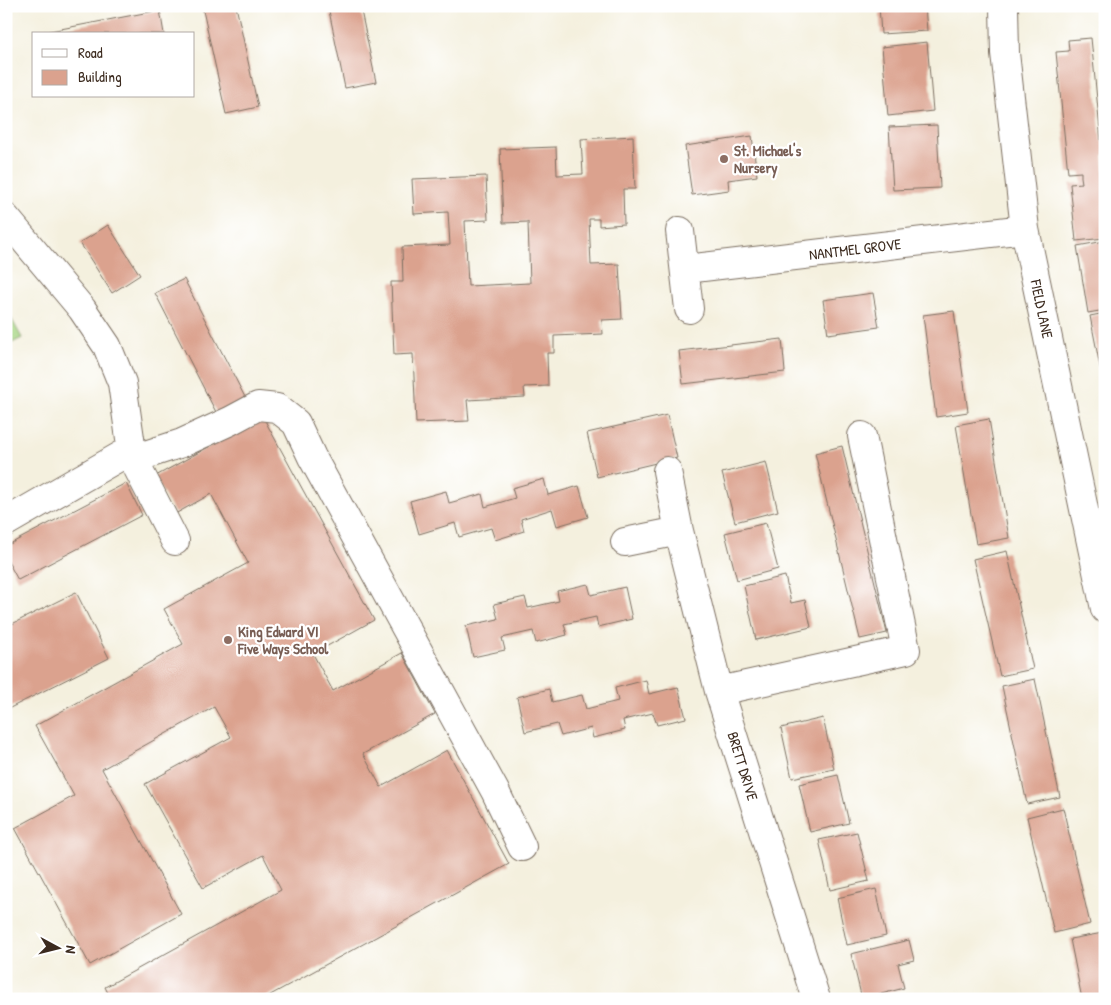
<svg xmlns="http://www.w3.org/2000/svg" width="1111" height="1005" viewBox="0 0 1111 1005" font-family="'Patrick Hand',sans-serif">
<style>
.green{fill:#a6d582;stroke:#708050}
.building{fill:#dba28e}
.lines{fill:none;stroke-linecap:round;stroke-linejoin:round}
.minor-casing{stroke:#7c6f61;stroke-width:30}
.minor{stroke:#fff;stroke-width:28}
.education-dot{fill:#8d6e63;stroke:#fff;stroke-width:2}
.labels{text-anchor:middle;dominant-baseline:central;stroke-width:4.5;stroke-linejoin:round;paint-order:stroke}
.education-label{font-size:15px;font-weight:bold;fill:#785e54;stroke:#fff;text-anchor:start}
.street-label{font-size:15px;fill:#3b2a1e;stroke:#fff}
</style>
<rect width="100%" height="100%" fill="#fff"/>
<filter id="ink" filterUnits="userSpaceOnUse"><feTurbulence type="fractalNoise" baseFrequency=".02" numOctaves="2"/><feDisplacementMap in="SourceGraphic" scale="10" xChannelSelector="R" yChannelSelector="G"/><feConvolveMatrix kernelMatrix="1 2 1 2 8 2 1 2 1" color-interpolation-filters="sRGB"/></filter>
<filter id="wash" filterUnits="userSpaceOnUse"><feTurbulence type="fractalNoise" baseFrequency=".0096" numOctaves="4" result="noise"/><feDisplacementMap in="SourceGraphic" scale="20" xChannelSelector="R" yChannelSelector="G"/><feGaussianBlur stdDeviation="1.12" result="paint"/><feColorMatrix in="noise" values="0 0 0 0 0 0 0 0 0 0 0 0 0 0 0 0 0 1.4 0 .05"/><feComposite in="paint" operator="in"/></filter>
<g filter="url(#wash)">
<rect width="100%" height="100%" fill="#f4f0de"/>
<path class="green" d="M 6,309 L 22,338 L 6,346 Z"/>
<g id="blocks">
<path class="building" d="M 202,6 L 236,6 L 258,107 L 226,114 Z
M 328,6 L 360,6 L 376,82 L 345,88 Z
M 879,6 L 925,6 L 927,31 L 881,34 Z
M 160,10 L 164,34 L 45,34 L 45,32 Z
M 1091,38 L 1101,141 L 1105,141 L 1105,155 L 1103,155 L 1105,176 L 1105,238 L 1076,241 L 1070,184 L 1082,183 L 1081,177 L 1081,172 L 1068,173 L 1056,52 L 1069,51 L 1068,40 Z
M 927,42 L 933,111 L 888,116 L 882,47 Z
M 937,125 L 940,188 L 893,190 L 889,127 Z
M 633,136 L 635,189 L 623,189 L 624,224 L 599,226 L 599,219 L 589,219 L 591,265 L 619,264 L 622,319 L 602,320 L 603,334 L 554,336 L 554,353 L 547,353 L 548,386 L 524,387 L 525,397 L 467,400 L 469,421 L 416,423 L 413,354 L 394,355 L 391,282 L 403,282 L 402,247 L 450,245 L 448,212 L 414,214 L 412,179 L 486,176 L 488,220 L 465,221 L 468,286 L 530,283 L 528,222 L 503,223 L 500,149 L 556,147 L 557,175 L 583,174 L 581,139 Z
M 752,136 L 757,176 L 728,180 L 729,190 L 692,195 L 685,146 Z
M 108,225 L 140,275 L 112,293 L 80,243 Z
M 1105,241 L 1105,310 L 1088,313 L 1077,246 Z
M 184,279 L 247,401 L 218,416 L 155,293 Z
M 873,293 L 879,327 L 828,334 L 823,300 Z
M 954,311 L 968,412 L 936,417 L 923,315 Z
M 1105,313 L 1105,387 L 1104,387 L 1090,316 Z
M 782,339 L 785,372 L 683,384 L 679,351 Z
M 667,415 L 677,458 L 597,477 L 587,433 Z
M 263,417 L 374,620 L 313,654 L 333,691 L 402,653 L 435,714 L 363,754 L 381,787 L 447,750 L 509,864 L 263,999 L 111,999 L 105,987 L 281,890 L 263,855 L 203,888 L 145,784 L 231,737 L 214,707 L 102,769 L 181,914 L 90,965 L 15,828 L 74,796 L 35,726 L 183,644 L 164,609 L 248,563 L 211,494 L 175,514 L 154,477 Z
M 989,419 L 1009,538 L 976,544 L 956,425 Z
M 842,446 L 887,633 L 860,639 L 815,453 Z
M 766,462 L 778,511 L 735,522 L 722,473 Z
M 544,479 L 548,495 L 579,486 L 588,517 L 557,526 L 552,509 L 521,519 L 524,531 L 495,540 L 491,528 L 459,537 L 455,523 L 419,534 L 410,501 L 446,491 L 449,503 L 482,494 L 485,507 L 515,498 L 512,488 Z
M 126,483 L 142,515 L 18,580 L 6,558 L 6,546 Z
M 766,523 L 778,569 L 737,580 L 725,533 Z
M 1007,551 L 1033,669 L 1000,676 L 973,559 Z
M 785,576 L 791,603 L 805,600 L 811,627 L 756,640 L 744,586 Z
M 588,584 L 591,595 L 625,587 L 632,619 L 598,627 L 596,617 L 564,624 L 567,635 L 536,643 L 533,631 L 502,638 L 505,650 L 473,657 L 466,626 L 498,619 L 494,604 L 525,597 L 528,608 L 559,601 L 557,591 Z
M 76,592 L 109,658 L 6,710 L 6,627 Z
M 1035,679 L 1060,797 L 1027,804 L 1002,686 Z
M 646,680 L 649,694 L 678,687 L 686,718 L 657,725 L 653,713 L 623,720 L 625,730 L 593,738 L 591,728 L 561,736 L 557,724 L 525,732 L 517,697 L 549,689 L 552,702 L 582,695 L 586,709 L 618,701 L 615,688 Z
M 823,718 L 834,769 L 792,778 L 781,728 Z
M 838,775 L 849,823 L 810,832 L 799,784 Z
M 1063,808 L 1090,924 L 1054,933 L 1027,817 Z
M 857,832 L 869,881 L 830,890 L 819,840 Z
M 876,889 L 886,936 L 847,945 L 837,898 Z
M 1103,933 L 1105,942 L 1105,995 L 1082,999 L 1070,939 Z
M 909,940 L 914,960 L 898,964 L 904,988 L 862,999 L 851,954 Z"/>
</g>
</g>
<g filter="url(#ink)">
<use href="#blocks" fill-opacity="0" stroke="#7c6f61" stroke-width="1"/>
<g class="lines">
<defs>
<path id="minor" d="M 1004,6 L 1005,53 L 1025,229 L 1105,609
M 6,218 L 82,309 L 107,346 L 122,383 L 133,459 L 175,541
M 680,231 L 689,309
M 686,269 L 1025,229
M 133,459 L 182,443 L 230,421 L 258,406 L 277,408 L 296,423 L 312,457 L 495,791 L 522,847
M 667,471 L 679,531
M 6,522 L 131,450
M 625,542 L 679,531 L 719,691 L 816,999
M 719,691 L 906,650 L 862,436"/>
</defs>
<use href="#minor" class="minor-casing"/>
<use href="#minor" class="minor"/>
</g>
</g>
<g class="education-dot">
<circle cx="724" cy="159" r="5"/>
<circle cx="228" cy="640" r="5"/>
</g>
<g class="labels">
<g class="education-label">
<text x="734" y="150">St. Michael's<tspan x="734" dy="17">Nursery</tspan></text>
<text x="238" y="631">King Edward VI<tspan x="238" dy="17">Five Ways School</tspan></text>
</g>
<g class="street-label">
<text transform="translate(855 249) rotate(-7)">NANTMEL GROVE</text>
<text transform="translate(1042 309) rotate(78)">FIELD LANE</text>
<text transform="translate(743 766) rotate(73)">BRETT DRIVE</text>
</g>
</g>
<rect width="1111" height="1005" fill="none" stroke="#fff" stroke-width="25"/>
<rect x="32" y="32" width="162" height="65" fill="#ffffff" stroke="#b1aaa5"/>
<rect x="42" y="49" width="25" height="8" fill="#ffffff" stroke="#b1aaa5"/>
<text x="78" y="58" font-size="15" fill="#3b2a1e">Road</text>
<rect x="42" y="70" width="25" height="15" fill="#dba28e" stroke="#b1aaa5"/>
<text x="78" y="82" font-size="15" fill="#3b2a1e">Building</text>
<g transform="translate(58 948) rotate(97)" stroke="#ffffff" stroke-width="4" paint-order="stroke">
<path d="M0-4L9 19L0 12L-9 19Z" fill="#3b2a1e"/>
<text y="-8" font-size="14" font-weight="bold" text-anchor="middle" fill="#3b2a1e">N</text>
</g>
</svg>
